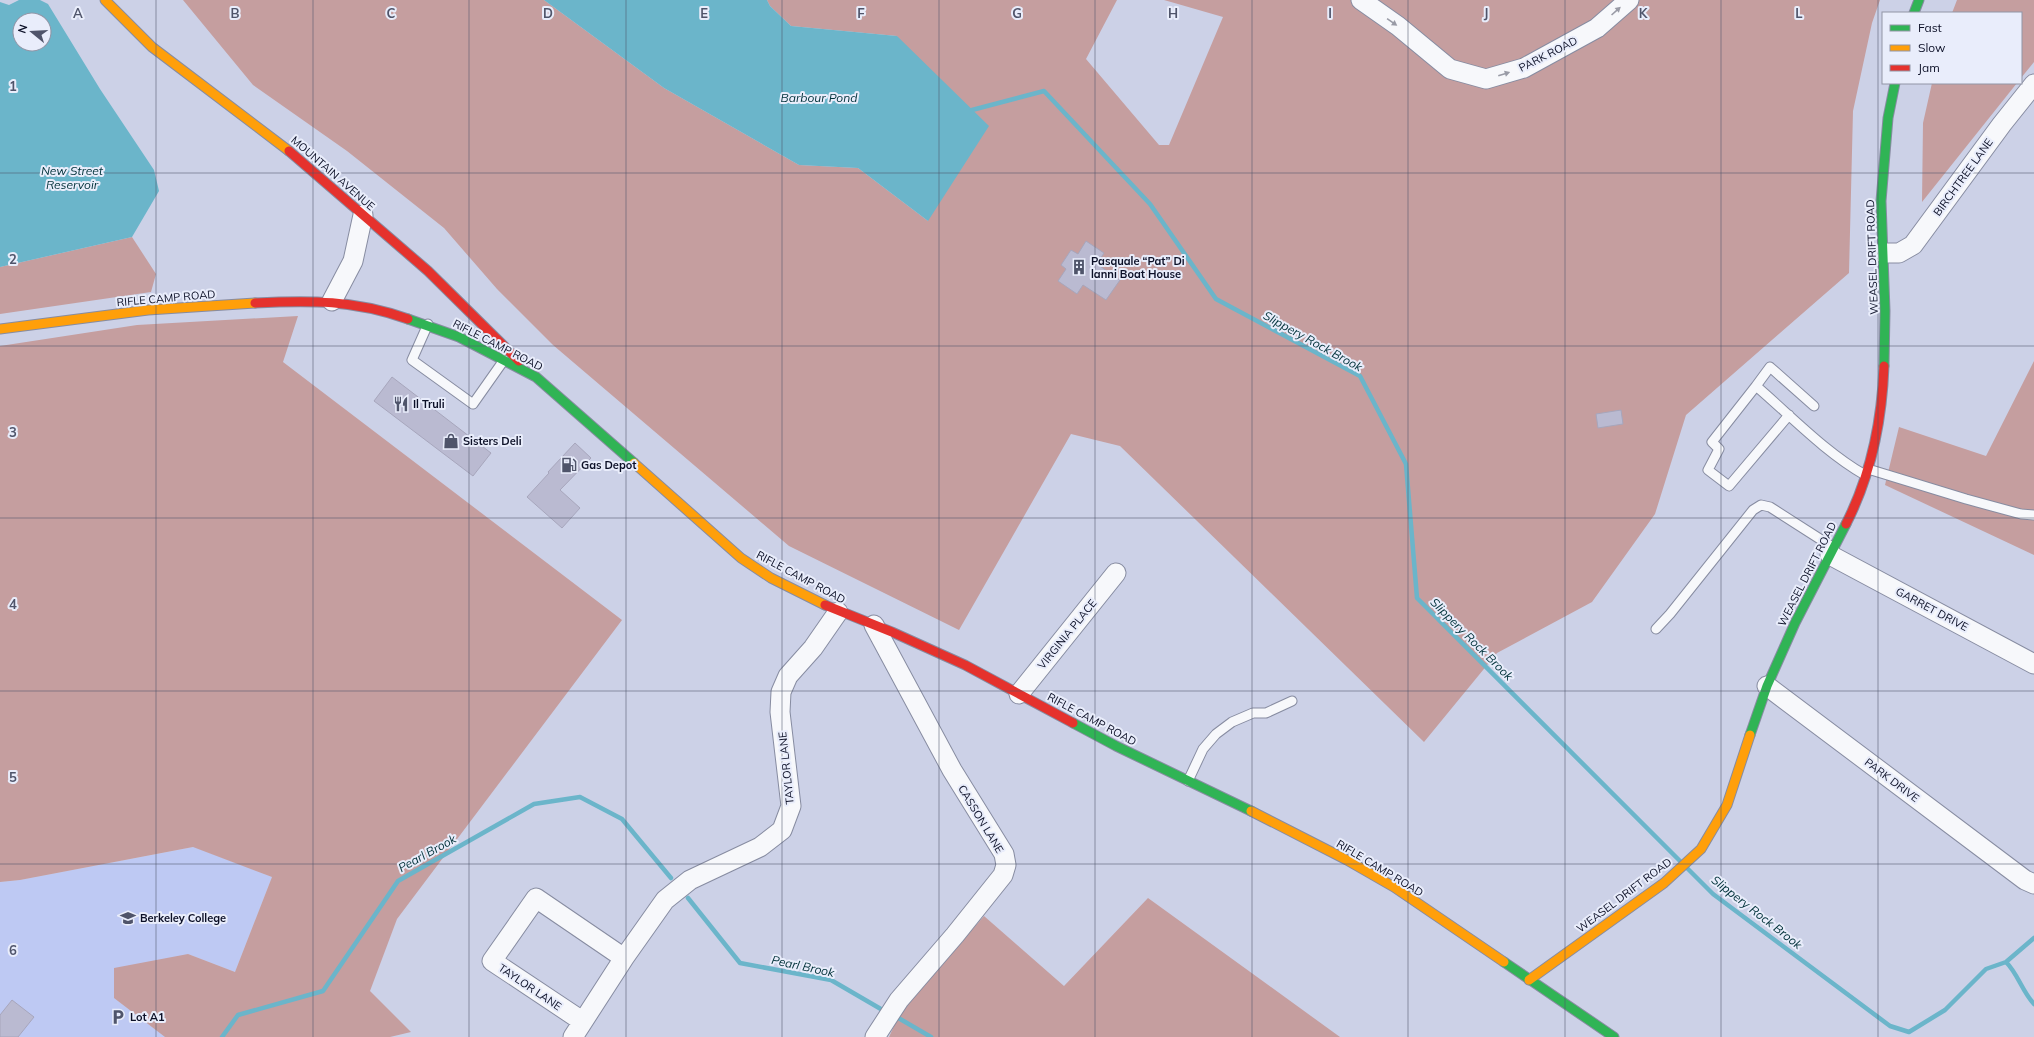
<svg xmlns="http://www.w3.org/2000/svg" width="2034" height="1037" viewBox="0 0 2034 1037" font-family="Mulish,sans-serif">
<style>
.built{fill:#bec9f3}
.forest{fill:#c59e9f}
.water{fill:#6bb5ca;fill-rule:evenodd}
.lines{fill:none;stroke-linecap:round;stroke-linejoin:round}
.stream{stroke:#6bb5ca;stroke-width:4.5}
.building{fill:#babad1;stroke:#a7a6bc}
.lane-casing{stroke:#878ca1;stroke-width:11}
.street-casing{stroke:#878ca1;stroke-width:21}
.fast-casing{stroke:#878ca1;stroke-width:11}
.slow-casing{stroke:#878ca1;stroke-width:11}
.jam-casing{stroke:#878ca1;stroke-width:11}
.lane{stroke:#f7f8fb;stroke-width:9}
.street{stroke:#f7f8fb;stroke-width:19}
.fast{stroke:#30b455;stroke-width:9}
.slow{stroke:#ff9f0a;stroke-width:9}
.jam{stroke:#e5322d;stroke-width:9}
.oneway{fill:#999ba6}
.grid{fill:none;stroke:#4f546a;stroke-width:1;stroke-opacity:0.55}
.labels{text-anchor:middle;dominant-baseline:central;stroke-width:4;stroke-linejoin:round;paint-order:stroke}
.street-label{font-size:11px;fill:#0c1027;stroke:#e9edfb}
.poi-label{font-size:11px;font-weight:bold;fill:#0c1027;stroke:#e9edfb;text-anchor:start}
.water-label{font-size:12px;font-style:italic;fill:#003139;stroke:#e9edfb}
.grid-label{font-size:13px;text-anchor:middle;font-weight:bold;fill:#4f546a;stroke:#e9edfb;stroke-width:4;stroke-linejoin:round;paint-order:stroke}
</style>
<rect width="100%" height="100%" fill="#ccd1e7"/>
<path class="built" d="M 194,847 L 272,877 L 235,972 L 188,954 L 114,998 L 165,1037 L 0,1037 L 0,882 L 20,880 Z"/>
<path class="forest" d="M 183,0 L 544,0 L 664,88 L 799,165 L 858,168 L 928,221 L 897,36 L 791,26 L 770,6 L 767,0 L 1117,0 L 1086,59 L 1159,145 L 1169,145 L 1223,17 L 1164,0 L 1880,0 L 1872,23 L 1853,111 L 1849,273 L 1686,415 L 1655,514 L 1592,602 L 1497,653 L 1424,742 L 1120,446 L 1071,434 L 959,630 L 789,546 L 553,345 L 497,289 L 444,228 L 347,151 L 253,85 Z
M 1957,0 L 2034,0 L 2034,62 L 2021,78 L 2021,13 L 1952,13 Z
M 1932,83 L 2017,83 L 1922,202 L 1923,123 Z
M 132,237 L 156,274 L 151,292 L 0,314 L 0,267 Z
M 298,316 L 283,362 L 622,620 L 397,919 L 370,991 L 411,1032 L 390,1037 L 165,1037 L 114,998 L 114,968 L 188,954 L 235,972 L 272,877 L 193,847 L 20,880 L 0,882 L 0,346 L 137,325 Z
M 2034,361 L 2034,555 L 1885,485 L 1899,427 L 1986,456 Z
M 1148,898 L 1340,1037 L 889,1037 L 901,1011 L 984,916 L 1064,986 Z"/>
<path class="water" d="M 19,0 L 40,0 L 48,4 L 100,89 L 154,170 L 159,191 L 132,237 L 0,267 L 0,2 L 9,5 ZM 20,20 L 44,20 L 44,44 L 20,44 Z
M 544,0 L 767,0 L 770,6 L 791,26 L 897,36 L 989,126 L 928,221 L 858,168 L 799,165 L 664,88 Z"/>
<g class="lines">
<path class="stream" d="M 972,110 L 1044,91 L 1150,204 L 1216,299 L 1360,376 L 1406,464 L 1417,598 L 1680,861
M 1688,869 L 1713,894 L 1890,1026 L 1909,1032 L 1945,1010 L 1986,969 L 2006,962 C 2018,974 2022,991 2034,1004
M 688,898 L 740,963 L 831,980 L 886,1012
M 2006,962 L 2034,938
M 895,1016 L 931,1037
M 222,1037 L 238,1015 L 323,991 L 398,881 L 534,804 L 580,797 L 622,819 L 671,878"/>
</g>
<path class="building" d="M 1086,241 L 1104,253 L 1097,264 L 1120,280 L 1106,300 L 1083,285 L 1077,294 L 1058,281 L 1066,269 L 1061,265 L 1071,250 L 1078,254 Z
M 392,377 L 491,453 L 473,476 L 374,401 Z
M 1621,410 L 1623,424 L 1598,428 L 1596,414 Z
M 575,443 L 591,458 L 560,490 L 580,508 L 562,528 L 527,497 L 549,473 L 548,472 Z
M 12,1000 L 34,1017 L 18,1037 L 0,1037 L 0,1015 Z"/>
<g class="lines">
<defs>
<path id="lane" d="M 428,324 L 412,360 L 473,404 L 504,360
M 1756,386 L 1770,367 L 1814,406
M 1789,415 L 1729,486 L 1708,470 L 1719,449 L 1712,442 L 1756,386 C 1791,416 1825,452 1865,475
M 1868,469 L 1966,499 L 2021,514 L 2034,515
M 1656,629 L 1670,614 L 1753,510 L 1761,505 L 1770,507 L 1834,548
M 1188,781 L 1203,749 L 1216,734 L 1232,722 L 1253,713 L 1266,713 L 1292,701"/>
<path id="street" d="M 1361,0 L 1398,26 L 1450,69 L 1486,79 L 1524,68 L 1597,28 L 1629,0
M 1883,253 L 1899,253 L 1913,245 L 2002,124 L 2034,84
M 332,301 L 353,261 L 363,215
M 1830,555 L 2034,664
M 874,625 L 952,770 L 1004,854 L 1006,865 L 1003,875 L 955,935 L 899,1000 L 875,1037
M 1767,686 L 2025,880 L 2034,884
M 1019,694 L 1116,573
M 582,1021 L 492,961 L 536,898 L 624,958
M 573,1037 L 624,958 L 665,900 L 690,880 L 760,847 L 782,830 L 791,806 L 780,712 L 781,692 L 788,676 L 813,648 L 838,612"/>
<path id="fast" d="M 1914,13 L 1919,0
M 408,319 L 459,337 L 536,377 L 634,463
M 1884,366 L 1885,311 L 1881,201 L 1888,118 L 1895,83
M 1073,723 L 1116,746 L 1251,811
M 1750,735 L 1767,686 L 1795,623 L 1846,524
M 1504,962 L 1614,1037"/>
<path id="slow" d="M 105,0 L 152,47 L 289,151
M 0,329 L 148,310 L 255,303
M 634,463 L 741,558 L 771,578 L 825,605
M 1251,811 L 1347,860 L 1394,887 L 1504,962
M 1529,980 L 1664,883 L 1701,849 L 1727,805 L 1750,735"/>
<path id="jam" d="M 289,151 L 428,271 L 519,361
M 255,303 C 310,300 355,300 408,319
M 1846,524 C 1871,475 1882,420 1884,366
M 825,605 L 892,632 L 965,665 L 1073,723"/>
</defs>
<use href="#lane" class="lane-casing"/>
<use href="#street" class="street-casing"/>
<use href="#fast" class="fast-casing"/>
<use href="#slow" class="slow-casing"/>
<use href="#jam" class="jam-casing"/>
<use href="#lane" class="lane"/>
<use href="#street" class="street"/>
<use href="#fast" class="fast"/>
<use href="#slow" class="slow"/>
<use href="#jam" class="jam"/>
</g>
<defs><path id="oneway-solid" d="M-6-.8H1V-3.2L6.5 0L1 3.2V.8H-6Z"/></defs>
<g class="oneway">
<use href="#oneway-solid" transform="translate(1616 11) rotate(-42)"/>
<use href="#oneway-solid" transform="translate(1392 22) rotate(35)"/>
<use href="#oneway-solid" transform="translate(1504 74) rotate(-17)"/>
</g>
<path class="grid" d="M 156,0 L 156,1037M 313,0 L 313,1037M 469,0 L 469,1037M 626,0 L 626,1037M 782,0 L 782,1037M 939,0 L 939,1037M 1095,0 L 1095,1037M 1252,0 L 1252,1037M 1408,0 L 1408,1037M 1565,0 L 1565,1037M 1721,0 L 1721,1037M 1878,0 L 1878,1037M 0,173 L 2034,173M 0,346 L 2034,346M 0,518 L 2034,518M 0,691 L 2034,691M 0,864 L 2034,864"/>
<defs>
<symbol id="building-bare" viewBox="-9 -9 18 18"><path d="M-4-6H4V6H1V3H-1V6H-4ZM-2.5-4.3h1.7v1.8h-1.7ZM.8-4.3h1.7v1.8H.8ZM-2.5-1h1.7V.8h-1.7ZM.8-1h1.7V.8H.8Z" fill="#4f546a" stroke="#e9edfb" stroke-width="2.5" paint-order="stroke"/></symbol>
<symbol id="restaurant-bare" viewBox="-9 -9 18 18"><path d="M-5-6h1v4h1v-4h1v4h1v-4h1v5L-1.5 .5V6h-2V.5L-5-1ZM5-6V6H3V1.5H1.5Q1.5-4 5-6Z" fill="#4f546a" stroke="#e9edfb" stroke-width="2.5" paint-order="stroke"/></symbol>
<symbol id="shop-bare" viewBox="-9 -9 18 18"><path d="M-5-2.5h2.3a2.7 3.5 0 0 1 5.4 0H5L5.5 6h-11ZM-1.5-2.5h3a1.5 2.3 0 0 0-3 0Z" fill="#4f546a" stroke="#e9edfb" stroke-width="2.5" paint-order="stroke"/></symbol>
<symbol id="fuel-bare" viewBox="-9 -9 18 18"><path d="M-5.5-6h7V0h2V4h1.3V-2.5L3-4.5l.8-.8L6-3V5H2.5V1h-1V6h-7ZM-4.2-4.7v3.2H.2V-4.7Z" fill="#4f546a" stroke="#e9edfb" stroke-width="2.5" paint-order="stroke"/></symbol>
<symbol id="university-bare" viewBox="-9 -9 18 18"><path d="M0-5L7-2L0 1L-7-2ZM-4 1L0 2.5L4 1V4Q0 6-4 4Z" fill="#4f546a" stroke="#e9edfb" stroke-width="2.5" paint-order="stroke"/></symbol>
<symbol id="parking-bare" viewBox="-9 -9 18 18"><path d="M-3.5-5.5H1a3.5 3.5 0 0 1 0 7H-1V5.5H-3.5ZM-1-3.4V-.6H.8a1.4 1.4 0 0 0 0-2.8Z" fill="#4f546a" stroke="#e9edfb" stroke-width="2.5" paint-order="stroke"/></symbol>
</defs>
<g fill-rule="evenodd">
<use href="#building-bare" x="1068" y="256" width="22" height="22"/>
<use href="#restaurant-bare" x="390" y="393" width="22" height="22"/>
<use href="#shop-bare" x="440" y="430" width="22" height="22"/>
<use href="#fuel-bare" x="558" y="454" width="22" height="22"/>
<use href="#university-bare" x="117" y="907" width="22" height="22"/>
<use href="#parking-bare" x="107" y="1006" width="22" height="22"/>
</g>
<g class="labels">
<g class="street-label">
<text transform="translate(1548 54) rotate(-27)">PARK ROAD</text>
<text transform="translate(333 173) rotate(41)">MOUNTAIN AVENUE</text>
<text transform="translate(1963 177) rotate(-54)">BIRCHTREE LANE</text>
<text transform="translate(1872 257) rotate(-92)">WEASEL DRIFT ROAD</text>
<text transform="translate(166 298) rotate(-5)">RIFLE CAMP ROAD</text>
<text transform="translate(498 345) rotate(27)">RIFLE CAMP ROAD</text>
<text transform="translate(1807 574) rotate(-63)">WEASEL DRIFT ROAD</text>
<text transform="translate(801 577) rotate(28)">RIFLE CAMP ROAD</text>
<text transform="translate(1932 609) rotate(28)">GARRET DRIVE</text>
<text transform="translate(1067 634) rotate(-51)">VIRGINIA PLACE</text>
<text transform="translate(1092 719) rotate(28)">RIFLE CAMP ROAD</text>
<text transform="translate(786 768) rotate(-96)">TAYLOR LANE</text>
<text transform="translate(1892 780) rotate(37)">PARK DRIVE</text>
<text transform="translate(981 819) rotate(59)">CASSON LANE</text>
<text transform="translate(1380 868) rotate(31)">RIFLE CAMP ROAD</text>
<text transform="translate(1624 895) rotate(-37)">WEASEL DRIFT ROAD</text>
<text transform="translate(530 987) rotate(34)">TAYLOR LANE</text>
</g>
<g class="poi-label">
<text x="1091" y="261">Pasquale “Pat” Di<tspan x="1091" dy="13">lanni Boat House</tspan></text>
<text x="413" y="404">Il Truli</text>
<text x="463" y="441">Sisters Deli</text>
<text x="581" y="465">Gas Depot</text>
<text x="140" y="918">Berkeley College</text>
<text x="130" y="1017">Lot A1</text>
</g>
<g class="water-label">
<text x="819" y="97">Barbour Pond</text>
<text x="72" y="170">New Street<tspan x="72" dy="14">Reservoir</tspan></text>
<text transform="translate(1313 341) rotate(29)">Slippery Rock Brook</text>
<text transform="translate(1472 639) rotate(45)">Slippery Rock Brook</text>
<text transform="translate(427 853) rotate(-29)">Pearl Brook</text>
<text transform="translate(1757 912) rotate(38)">Slippery Rock Brook</text>
<text transform="translate(803 966) rotate(12)">Pearl Brook</text>
</g>
</g>
<g class="grid-label">
<text x="78" y="18">A</text>
<text x="235" y="18">B</text>
<text x="391" y="18">C</text>
<text x="548" y="18">D</text>
<text x="704" y="18">E</text>
<text x="861" y="18">F</text>
<text x="1017" y="18">G</text>
<text x="1173" y="18">H</text>
<text x="1330" y="18">I</text>
<text x="1486" y="18">J</text>
<text x="1643" y="18">K</text>
<text x="1799" y="18">L</text>
<text x="13" y="91">1</text>
<text x="13" y="264">2</text>
<text x="13" y="437">3</text>
<text x="13" y="609">4</text>
<text x="13" y="782">5</text>
<text x="13" y="955">6</text>
</g>
<rect x="1882" y="12" width="140" height="72" fill="#e9edfb" stroke="#9195a6"/>
<rect x="1890" y="25" width="20" height="6" fill="#30b455" stroke="#9195a6"/>
<text x="1918" y="32" font-size="12" fill="#0c1027">Fast</text>
<rect x="1890" y="45" width="20" height="6" fill="#ff9f0a" stroke="#9195a6"/>
<text x="1918" y="52" font-size="12" fill="#0c1027">Slow</text>
<rect x="1890" y="65" width="20" height="6" fill="#e5322d" stroke="#9195a6"/>
<text x="1918" y="72" font-size="12" fill="#0c1027">Jam</text>
<g transform="translate(32 32) rotate(288)"><circle r="19" fill="#e9edfb" stroke="#9195a6"/>
<path d="M0-3L7 15L0 10L-7 15Z" fill="#4f546a"/>
<text y="-6" font-size="11" font-weight="bold" text-anchor="middle" fill="#0c1027">N</text>
</g>
</svg>
